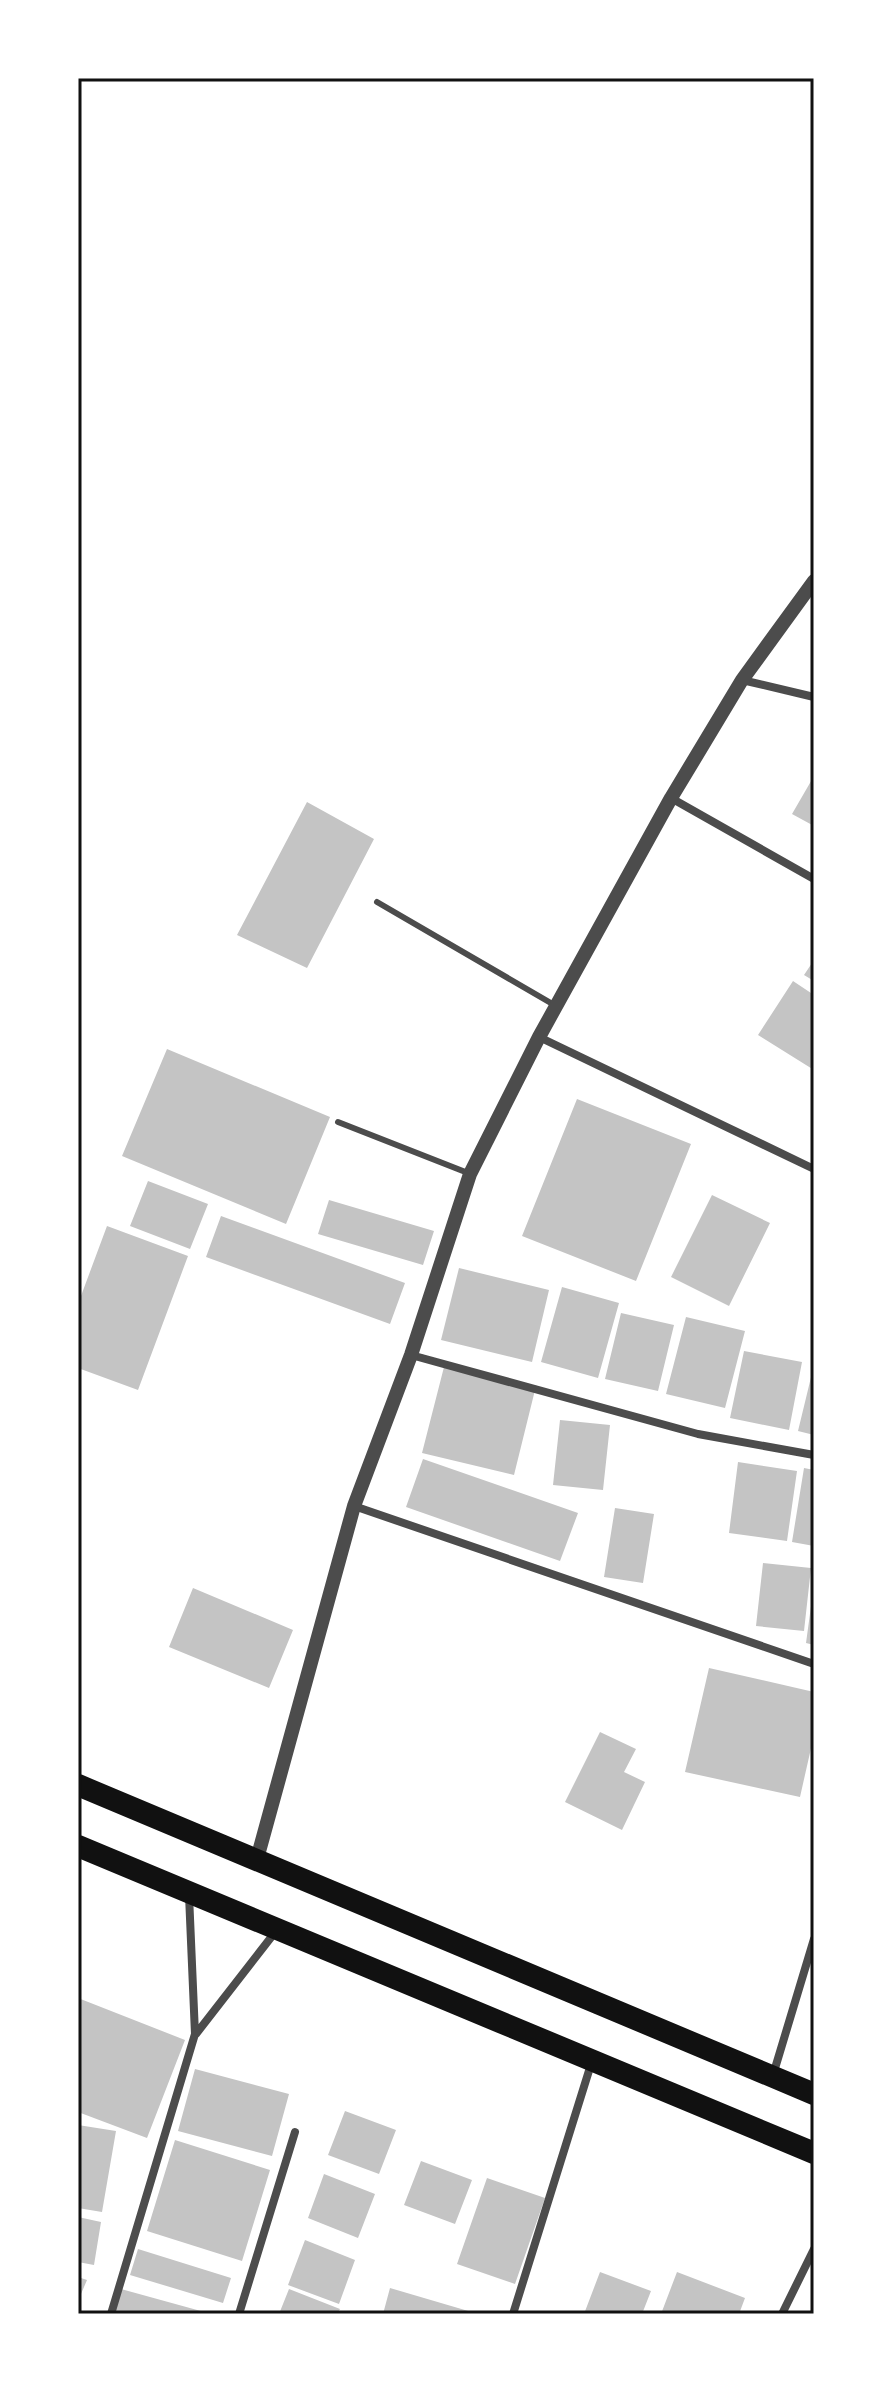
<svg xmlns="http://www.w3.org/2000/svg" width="892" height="2392" viewBox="0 0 892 2392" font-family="Manrope,sans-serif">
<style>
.building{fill:#c4c4c4}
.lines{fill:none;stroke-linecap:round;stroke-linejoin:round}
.service{stroke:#4c4c4c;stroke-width:6}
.minor{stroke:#4c4c4c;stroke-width:8}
.tertiary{stroke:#4c4c4c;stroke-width:14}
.trunk{stroke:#111;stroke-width:22}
.neatline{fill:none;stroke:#111;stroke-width:3}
</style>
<rect width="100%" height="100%" fill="#fff"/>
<path class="building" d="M 814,776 L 814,826 L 792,814 Z
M 307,802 L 374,839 L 307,968 L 237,935 Z
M 814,960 L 814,981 L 804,975 Z
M 793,981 L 814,995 L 814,1070 L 758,1035 Z
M 167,1049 L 330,1117 L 286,1224 L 122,1156 Z
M 577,1099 L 691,1144 L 636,1281 L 522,1236 Z
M 148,1181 L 208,1204 L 190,1249 L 130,1226 Z
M 712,1195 L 770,1223 L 729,1306 L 671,1277 Z
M 329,1200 L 434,1231 L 423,1265 L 318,1234 Z
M 221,1216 L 405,1283 L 390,1324 L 206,1257 Z
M 107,1226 L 188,1256 L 138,1390 L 78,1368 L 78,1304 Z
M 459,1268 L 549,1290 L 532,1362 L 441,1340 Z
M 562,1287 L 619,1303 L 598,1378 L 541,1362 Z
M 621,1313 L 674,1325 L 658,1391 L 605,1379 Z
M 686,1317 L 745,1331 L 725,1408 L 666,1394 Z
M 744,1351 L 802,1362 L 789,1430 L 730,1418 Z
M 444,1367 L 535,1390 L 514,1475 L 422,1453 Z
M 813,1369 L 814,1369 L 814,1435 L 798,1431 Z
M 560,1420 L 610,1425 L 603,1490 L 553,1485 Z
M 423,1459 L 578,1513 L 560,1561 L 406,1507 Z
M 738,1462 L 797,1471 L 787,1541 L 729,1533 Z
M 804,1468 L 814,1470 L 814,1546 L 792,1542 Z
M 615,1508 L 654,1514 L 643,1583 L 604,1577 Z
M 763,1563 L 811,1568 L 804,1631 L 756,1626 Z
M 193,1588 L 293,1630 L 269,1688 L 169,1647 Z
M 812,1599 L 814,1599 L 814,1645 L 806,1643 Z
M 709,1668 L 814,1692 L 814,1735 L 800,1797 L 685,1772 Z
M 600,1732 L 636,1749 L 624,1772 L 645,1782 L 622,1830 L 565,1802 Z
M 78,1998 L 185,2040 L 147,2138 L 78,2112 Z
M 195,2069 L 289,2094 L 272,2156 L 178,2131 Z
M 345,2111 L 396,2130 L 379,2174 L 328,2155 Z
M 78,2125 L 116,2131 L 102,2212 L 78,2208 Z
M 175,2140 L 270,2170 L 242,2261 L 147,2231 Z
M 421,2161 L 472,2180 L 455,2224 L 404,2205 Z
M 324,2174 L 375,2194 L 358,2238 L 308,2218 Z
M 487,2178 L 545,2198 L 515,2284 L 457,2264 Z
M 78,2217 L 101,2222 L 94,2265 L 78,2262 Z
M 305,2240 L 355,2260 L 339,2304 L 288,2285 Z
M 138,2249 L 231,2278 L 223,2303 L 130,2275 Z
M 600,2272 L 651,2291 L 642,2314 L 584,2314 Z
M 677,2272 L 745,2298 L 739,2314 L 661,2314 Z
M 78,2277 L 87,2280 L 78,2301 Z
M 390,2288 L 475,2313 L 475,2314 L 383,2314 Z
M 121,2289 L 208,2313 L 208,2314 L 114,2314 Z
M 289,2289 L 340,2309 L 337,2314 L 279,2314 Z"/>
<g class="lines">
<path class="service" d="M 377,902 L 556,1006
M 338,1122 L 468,1173"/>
<path class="minor" d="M 742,680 L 814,697
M 671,798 L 814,879
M 539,1037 L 814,1169
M 411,1355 L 698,1434 L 814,1455
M 354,1506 L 814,1664
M 196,2034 L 276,1931
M 773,2075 L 814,1939
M 111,2314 L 195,2034 L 189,1895
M 239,2314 L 295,2132
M 513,2314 L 592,2061
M 782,2314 L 814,2249"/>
<path class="tertiary" d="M 257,1859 L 354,1506 L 411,1355 L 470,1174 L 539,1037 L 671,798 L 742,680 L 814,581"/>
<path class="trunk" d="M 78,1785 L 814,2094
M 78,1846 L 814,2153"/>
</g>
<rect width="892" height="2392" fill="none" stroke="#ffffff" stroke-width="160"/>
<rect x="80" y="80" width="732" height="2232" class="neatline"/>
</svg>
